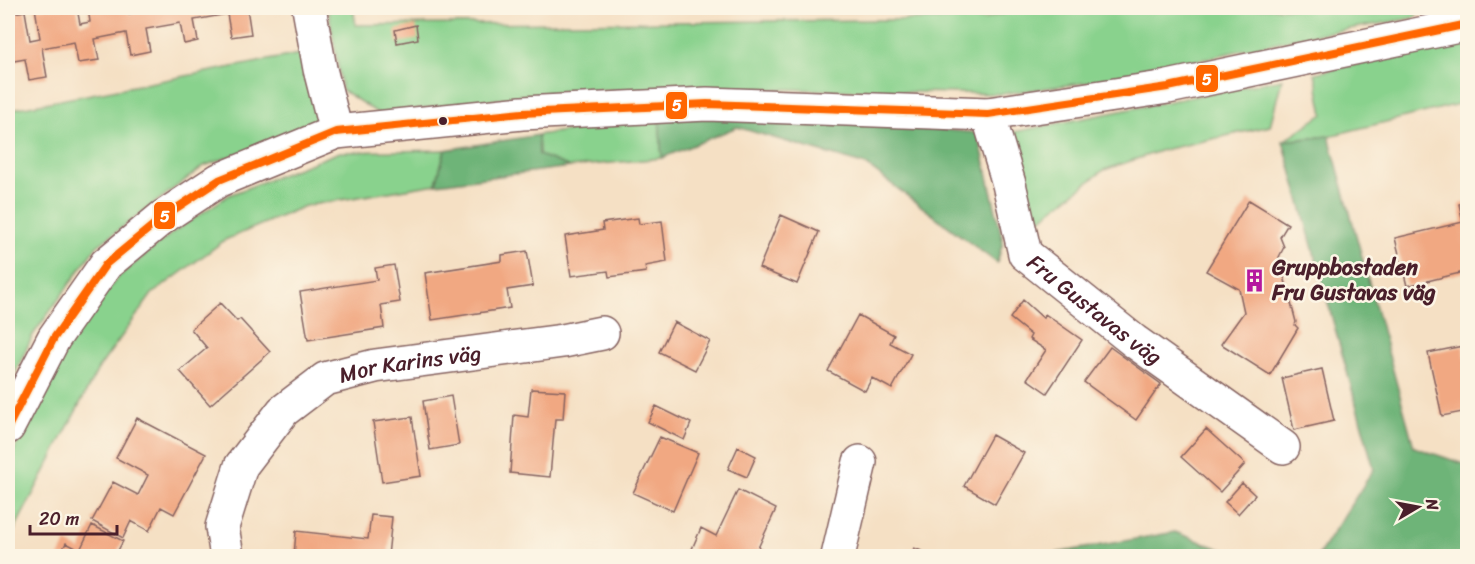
<svg xmlns="http://www.w3.org/2000/svg" width="1475" height="564" viewBox="0 0 1475 564" font-family="Sriracha,sans-serif">
<style>
.green{fill:#89d28d;stroke:#6a785c;stroke-width:1.5}
.forest{fill:#6eb478;stroke:#5c6a52;stroke-width:1.5}
.building{fill:#f1a882}
.lines{fill:none;stroke-linecap:round;stroke-linejoin:round}
.minor-casing{stroke:#866361;stroke-width:36}
.minor{stroke:#fff;stroke-width:33}
.bus-1-casing{stroke:#fcf5e5;stroke-width:12}
.bus-1{stroke:#f60;stroke-width:8}
.bus-dot{fill:#4a1f2b;stroke:#fcf5e5;stroke-width:2}
.labels{text-anchor:middle;dominant-baseline:central;stroke-width:5;stroke-linejoin:round;paint-order:stroke}
.poi-label{font-size:22px;font-weight:bold;fill:#4a1f2b;stroke:#fcf5e5;text-anchor:start}
.street-label{font-size:22px;fill:#4a1f2b;stroke:#fcf5e5}
.line-badge{stroke:#fcf5e5;stroke-width:2}
.badge-label{font-size:16px;text-anchor:middle;font-weight:bold;fill:#fff}
</style>
<rect width="100%" height="100%" fill="#fcf5e5"/>
<filter id="ink" filterUnits="userSpaceOnUse"><feTurbulence type="fractalNoise" baseFrequency=".0167" numOctaves="2"/><feDisplacementMap in="SourceGraphic" scale="12" xChannelSelector="R" yChannelSelector="G"/><feConvolveMatrix kernelMatrix="1 2 1 2 8 2 1 2 1" color-interpolation-filters="sRGB"/></filter>
<filter id="wash" filterUnits="userSpaceOnUse"><feTurbulence type="fractalNoise" baseFrequency=".008" numOctaves="4" result="noise"/><feDisplacementMap in="SourceGraphic" scale="24" xChannelSelector="R" yChannelSelector="G"/><feGaussianBlur stdDeviation="1.35" result="paint"/><feColorMatrix in="noise" values="0 0 0 0 0 0 0 0 0 0 0 0 0 0 0 0 0 1.4 0 .05"/><feComposite in="paint" operator="in"/></filter>
<g filter="url(#wash)">
<rect width="100%" height="100%" fill="#f5e0c4"/>
<path class="green" d="M 328,8 L 353,8 L 356,25 L 985,19 L 1022,8 L 1422,8 L 1414,18 L 1306,36 L 1113,79 L 1002,94 L 731,88 L 566,91 L 379,114 L 342,90 Z
M 1467,41 L 1467,102 L 1329,136 L 1283,141 L 1323,114 L 1315,73 Z
M 305,53 L 319,124 L 204,166 L 96,247 L 33,335 L 8,388 L 8,110 Z
M 1282,79 L 1270,126 L 1163,150 L 1104,170 L 1032,225 L 1014,132 Z
M 659,117 L 662,158 L 570,167 L 539,155 L 538,135 Z
M 445,150 L 436,184 L 305,206 L 225,240 L 152,294 L 98,369 L 8,542 L 8,463 L 65,344 L 118,277 L 171,234 L 229,195 L 340,152 Z"/>
<path class="forest" d="M 747,111 L 978,133 L 1003,242 L 997,263 L 866,165 L 737,127 L 662,158 L 659,117 Z
M 538,135 L 539,155 L 570,167 L 436,184 L 445,150 Z
M 1329,136 L 1414,447 L 1467,465 L 1467,556 L 1318,556 L 1374,469 L 1283,141 Z
M 1175,532 L 1239,556 L 1057,556 L 1057,553 Z"/>
<g id="blocks">
<path class="building" d="M 35,8 L 77,8 L 80,24 L 90,22 L 88,8 L 128,8 L 129,14 L 140,12 L 139,8 L 247,8 L 251,34 L 231,37 L 227,14 L 194,20 L 198,41 L 184,44 L 180,23 L 146,29 L 150,51 L 130,55 L 126,33 L 95,39 L 99,60 L 78,63 L 74,42 L 42,48 L 47,77 L 29,80 L 25,59 L 8,62 L 8,14 L 25,11 L 30,40 L 40,38 Z
M 416,25 L 418,39 L 397,43 L 395,30 Z
M 1249,200 L 1288,224 L 1280,237 L 1284,247 L 1279,257 L 1296,322 L 1295,325 L 1298,328 L 1270,375 L 1221,344 L 1244,312 L 1239,289 L 1206,271 Z
M 1468,202 L 1468,271 L 1407,286 L 1395,238 L 1463,222 L 1459,204 Z
M 781,215 L 819,232 L 797,284 L 759,268 Z
M 638,218 L 639,224 L 662,221 L 667,262 L 645,266 L 646,272 L 609,277 L 608,271 L 571,276 L 565,236 L 603,230 L 602,223 Z
M 527,251 L 533,286 L 507,290 L 510,308 L 432,320 L 425,273 L 502,261 L 502,255 Z
M 394,265 L 400,302 L 381,305 L 384,328 L 308,340 L 300,292 L 377,280 L 375,268 Z
M 1023,300 L 1043,318 L 1045,314 L 1082,340 L 1047,393 L 1027,379 L 1046,350 L 1029,339 L 1031,335 L 1010,318 Z
M 220,303 L 237,321 L 240,319 L 270,352 L 210,405 L 180,371 L 207,348 L 191,329 Z
M 858,315 L 894,335 L 890,343 L 911,354 L 892,389 L 872,378 L 865,391 L 828,371 Z
M 674,322 L 710,341 L 695,370 L 659,352 Z
M 1463,346 L 1468,369 L 1468,411 L 1442,416 L 1428,353 Z
M 1110,347 L 1161,384 L 1136,420 L 1084,382 Z
M 1322,369 L 1334,421 L 1294,430 L 1282,378 Z
M 531,389 L 565,391 L 563,419 L 555,419 L 550,477 L 510,473 L 514,415 L 528,417 Z
M 451,396 L 459,445 L 430,450 L 423,401 Z
M 656,406 L 691,423 L 684,440 L 648,422 Z
M 412,417 L 421,476 L 382,482 L 373,422 Z
M 137,418 L 206,454 L 174,514 L 161,507 L 149,531 L 131,521 L 123,538 L 92,521 L 113,482 L 138,495 L 148,475 L 116,458 Z
M 1206,429 L 1245,464 L 1220,492 L 1181,457 Z
M 992,435 L 1024,453 L 995,504 L 964,486 Z
M 660,437 L 698,453 L 673,511 L 633,493 Z
M 738,447 L 756,456 L 747,477 L 728,469 Z
M 1242,483 L 1255,495 L 1238,514 L 1225,502 Z
M 738,490 L 776,509 L 758,548 L 776,556 L 707,556 L 692,549 L 701,528 L 716,536 Z
M 371,515 L 392,517 L 388,556 L 294,556 L 296,531 L 368,539 Z
M 92,525 L 123,541 L 115,556 L 59,556 L 66,543 L 80,550 Z
M 914,548 L 934,556 L 910,556 Z"/>
</g>
</g>
<g filter="url(#ink)">
<use href="#blocks" fill-opacity="0" stroke="#866361" stroke-width="1.5"/>
<g class="lines">
<defs>
<g id="minor">
<path d="M 309,8 L 320,69 L 336,132"/>
<path id="s1" d="M 988,114 L 1009,184 L 1025,254 L 1134,341 L 1283,447"/>
<path d="M 8,427 L 54,338 L 106,264 L 163,217 L 219,180 L 336,132 L 522,113 L 707,104 L 988,114 L 1168,87 L 1468,24"/>
<path id="s2" d="M 227,556 L 222,527 L 241,466 L 283,411 L 325,379 L 375,366 L 563,341 L 602,333"/>
<path d="M 838,556 L 860,462"/>
</g>
</defs>
<use href="#minor" class="minor-casing"/>
<use href="#minor" class="minor"/>
<defs>
<path id="bus-1" d="M 8,427 L 54,338 L 106,264 L 163,217 L 219,180 L 336,132 L 522,113 L 707,104 L 988,114 L 1168,87 L 1468,24"/>
</defs>
<use href="#bus-1" class="bus-1-casing"/>
<use href="#bus-1" class="bus-1"/>
</g>
</g>
<defs>
<symbol id="building-bare" viewBox="-9 -9 18 18"><path d="M-4-6H4V6H1V3H-1V6H-4ZM-2.5-4.3h1.7v1.8h-1.7ZM.8-4.3h1.7v1.8H.8ZM-2.5-1h1.7V.8h-1.7ZM.8-1h1.7V.8H.8Z" fill="#b5179e" stroke="#fcf5e5" stroke-width="2.5" paint-order="stroke"/></symbol>
</defs>
<g fill-rule="evenodd">
<use href="#building-bare" x="1238" y="264" width="33" height="33"/>
</g>
<circle class="bus-dot" cx="443" cy="121" r="5"/>
<g class="labels">
<g class="poi-label">
<text x="1272" y="267">Gruppbostaden<tspan x="1272" dy="25">Fru Gustavas väg</tspan></text>
</g>
<g class="street-label">
<text stroke="none"><textPath href="#s1" startOffset="234">Fru Gustavas väg</textPath></text>
<text stroke="none"><textPath href="#s2" startOffset="302">Mor Karins väg</textPath></text>
</g>
</g>
<g class="line-badge">
<rect x="1195" y="64" width="24" height="29" rx="6" fill="#f60"/>
<rect x="665" y="91" width="23" height="29" rx="6" fill="#f60"/>
<rect x="153" y="201" width="23" height="29" rx="6" fill="#f60"/>
</g>
<g class="badge-label">
<text x="1207" y="85">5</text>
<text x="677" y="111">5</text>
<text x="165" y="222">5</text>
</g>
<rect width="1475" height="564" fill="none" stroke="#fcf5e5" stroke-width="30"/>
<g transform="translate(1418 507) rotate(80)" stroke="#fcf5e5" stroke-width="4.5" paint-order="stroke">
<path d="M0-4.5L10 22L0 15L-10 22Z" fill="#4a1f2b"/>
<text y="-9" font-size="16" font-weight="bold" text-anchor="middle" fill="#4a1f2b">N</text>
</g>
<path d="M30 525v9h87v-9" fill="none" stroke="#4a1f2b" stroke-width="3"/>
<text x="39" y="525" font-size="18" fill="#4a1f2b" stroke="#fcf5e5" stroke-width="4.5" paint-order="stroke">20 m</text>
</svg>
